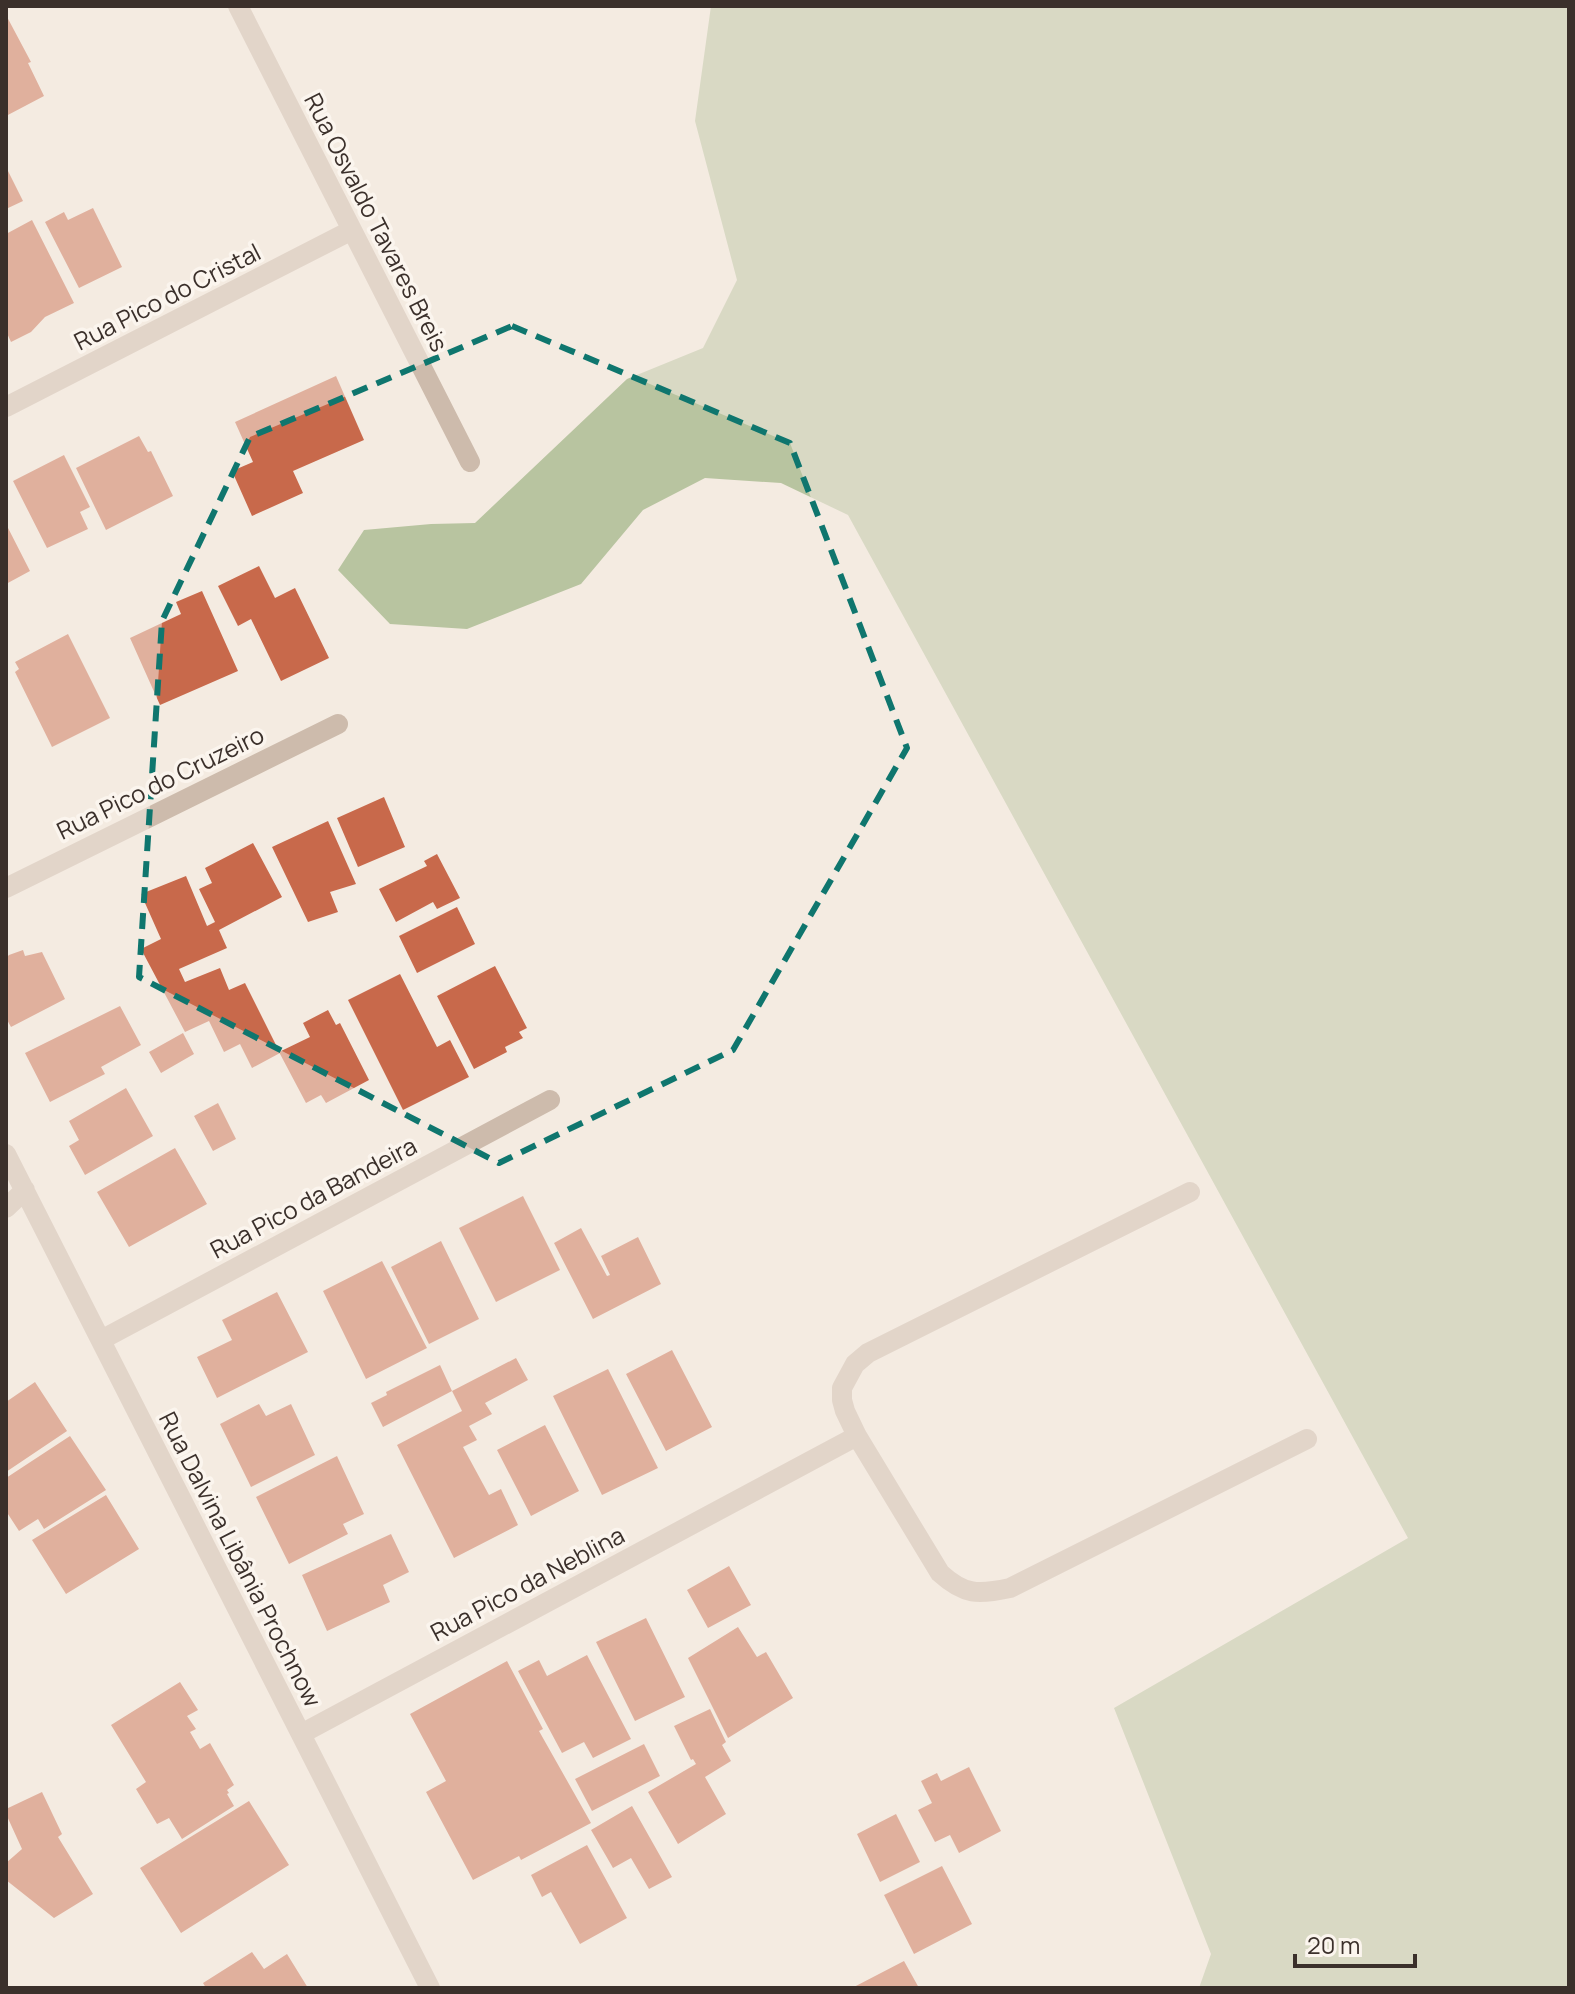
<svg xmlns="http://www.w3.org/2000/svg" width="1575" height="1994" viewBox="0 0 1575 1994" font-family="Manrope,sans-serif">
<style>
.green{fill:#b8c4a0}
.building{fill:#c8694b}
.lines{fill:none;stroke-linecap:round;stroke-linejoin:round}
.street{stroke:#cdbbac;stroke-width:20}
.marked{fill:none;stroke:#0f766e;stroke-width:6;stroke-dasharray:16 10;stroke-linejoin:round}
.labels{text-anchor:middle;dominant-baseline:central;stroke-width:7;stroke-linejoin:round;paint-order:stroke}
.street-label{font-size:24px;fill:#3b302b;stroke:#fbf5ee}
</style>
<rect width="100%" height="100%" fill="#f4ebe1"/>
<path class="green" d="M 711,6 L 1569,6 L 1569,1988 L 1199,1988 L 1211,1954 L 1114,1708 L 1408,1538 L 848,515 L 781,483 L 705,478 L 643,510 L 581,584 L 467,629 L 390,624 L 338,570 L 364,530 L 431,524 L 475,523 L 627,379 L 703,348 L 737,280 L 695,121 Z"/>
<path class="building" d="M 6,15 L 31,62 L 28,63 L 44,96 L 6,116 Z
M 6,167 L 23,201 L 6,209 Z
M 93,208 L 122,267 L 79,288 L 45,222 L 64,212 L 68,220 Z
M 32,220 L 74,303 L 45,317 L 31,332 L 11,342 L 6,331 L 6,234 Z
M 336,376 L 364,440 L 293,471 L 303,493 L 252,516 L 232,471 L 253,462 L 235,422 Z
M 139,436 L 148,452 L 151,451 L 173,496 L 106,530 L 76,468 Z
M 64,455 L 90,507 L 80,512 L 88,529 L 47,548 L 13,481 Z
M 6,524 L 30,571 L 6,584 Z
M 259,566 L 275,598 L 295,588 L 329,658 L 281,681 L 251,619 L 238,626 L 218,586 Z
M 202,591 L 238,671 L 160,705 L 130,638 L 181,614 L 176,602 Z
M 68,634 L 110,718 L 52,747 L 15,672 L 19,669 L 15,662 Z
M 384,797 L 405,847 L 358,867 L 337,818 Z
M 328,821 L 356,884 L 330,892 L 338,912 L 308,922 L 272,847 Z
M 253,843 L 282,897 L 219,930 L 227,948 L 179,969 L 185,982 L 220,968 L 229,990 L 245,983 L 280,1053 L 252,1068 L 240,1044 L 224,1052 L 209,1021 L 185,1032 L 141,949 L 161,939 L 141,894 L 186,876 L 207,926 L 215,922 L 199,889 L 212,883 L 205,868 Z
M 437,854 L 460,898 L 437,909 L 433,902 L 396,922 L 379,889 L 427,866 L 424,861 Z
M 457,907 L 475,944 L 417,973 L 399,936 Z
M 23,950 L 25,956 L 42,952 L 65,999 L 11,1027 L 6,1018 L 6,958 L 9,955 Z
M 495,966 L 527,1028 L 519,1032 L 523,1038 L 505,1047 L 507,1052 L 474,1069 L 437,996 Z
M 400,974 L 437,1047 L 450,1040 L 469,1077 L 403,1110 L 348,1000 Z
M 120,1006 L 141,1045 L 101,1067 L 105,1074 L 50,1102 L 25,1053 Z
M 328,1010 L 336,1025 L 340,1023 L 369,1080 L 326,1103 L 321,1095 L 306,1103 L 279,1052 L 310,1037 L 303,1023 Z
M 183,1033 L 194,1054 L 161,1073 L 149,1052 Z
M 126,1088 L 153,1136 L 85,1175 L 69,1146 L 79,1140 L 69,1121 Z
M 218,1103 L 236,1139 L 213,1151 L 194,1116 Z
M 175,1148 L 207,1204 L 129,1247 L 97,1192 Z
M 523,1196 L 560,1270 L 496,1302 L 459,1228 Z
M 581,1228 L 607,1276 L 610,1275 L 601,1256 L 638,1237 L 661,1284 L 593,1319 L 554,1243 Z
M 441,1241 L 479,1319 L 429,1344 L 391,1267 Z
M 382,1261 L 427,1348 L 366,1379 L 323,1291 Z
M 277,1292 L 308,1352 L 217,1398 L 197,1357 L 232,1340 L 222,1320 Z
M 672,1350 L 712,1427 L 666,1451 L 626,1374 Z
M 516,1358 L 528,1380 L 485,1403 L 492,1414 L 469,1426 L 477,1440 L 463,1447 L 489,1495 L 501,1489 L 518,1525 L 454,1558 L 397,1445 L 462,1411 L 452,1391 Z
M 440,1365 L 452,1391 L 383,1427 L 371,1403 L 387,1395 L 386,1392 Z
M 608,1369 L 658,1468 L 602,1495 L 553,1396 Z
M 35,1382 L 67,1431 L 6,1472 L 6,1402 Z
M 259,1404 L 266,1416 L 291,1404 L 315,1455 L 251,1487 L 220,1424 Z
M 545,1425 L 579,1491 L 531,1516 L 497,1450 Z
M 70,1436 L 106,1490 L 44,1529 L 38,1519 L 19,1531 L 6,1511 L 6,1478 Z
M 337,1456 L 364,1514 L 343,1524 L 348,1534 L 289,1564 L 256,1497 Z
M 106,1495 L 139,1549 L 66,1594 L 32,1540 Z
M 391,1534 L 409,1572 L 383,1585 L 390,1602 L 327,1631 L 302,1575 Z
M 729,1566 L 751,1605 L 708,1628 L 687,1590 Z
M 646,1618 L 685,1697 L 635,1721 L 596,1642 Z
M 738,1627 L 757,1657 L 766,1652 L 793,1698 L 728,1738 L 688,1658 Z
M 587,1655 L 631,1739 L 593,1758 L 584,1742 L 562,1753 L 518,1671 L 539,1660 L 547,1676 Z
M 507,1661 L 543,1729 L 539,1731 L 591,1823 L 521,1860 L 519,1856 L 473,1880 L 426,1792 L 446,1781 L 410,1714 Z
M 180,1682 L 198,1710 L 187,1716 L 196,1729 L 190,1732 L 200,1749 L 210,1743 L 234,1785 L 227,1790 L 229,1793 L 227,1794 L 234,1806 L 182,1839 L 169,1818 L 157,1824 L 136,1789 L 146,1782 L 111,1725 Z
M 710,1709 L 726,1742 L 722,1745 L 731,1761 L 705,1777 L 726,1814 L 678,1844 L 648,1792 L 696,1764 L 693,1759 L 691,1760 L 674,1726 Z
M 644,1744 L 660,1776 L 592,1811 L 575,1779 Z
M 969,1767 L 1001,1831 L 959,1853 L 950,1835 L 935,1842 L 918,1810 L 932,1803 L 921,1781 L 937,1773 L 941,1781 Z
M 42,1792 L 62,1834 L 58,1837 L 93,1894 L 54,1918 L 6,1880 L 6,1863 L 22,1849 L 6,1814 L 6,1809 Z
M 249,1801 L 289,1865 L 181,1933 L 140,1868 Z
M 632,1806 L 672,1877 L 649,1889 L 631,1858 L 613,1868 L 591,1830 Z
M 896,1814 L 920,1862 L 880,1882 L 857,1834 Z
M 587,1845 L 627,1918 L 580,1944 L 551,1892 L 542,1897 L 531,1875 Z
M 942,1866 L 972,1924 L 914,1954 L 884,1895 Z
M 252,1952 L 264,1969 L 287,1954 L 308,1988 L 206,1988 L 203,1983 Z
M 904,1961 L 919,1988 L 852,1988 Z"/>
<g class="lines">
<path class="street" d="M 238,6 L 470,462
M 6,407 L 352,230
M 6,888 L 338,724
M 6,1154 L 430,1988
M 1190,1192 L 868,1353 L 855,1364 L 842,1388 L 842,1400 L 845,1411 L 857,1436 L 940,1573 C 964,1595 978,1595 1010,1588 L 1307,1439
M 6,1208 L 25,1190
M 101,1340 L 550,1100
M 301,1734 L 857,1436"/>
</g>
<path d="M0 0H1575V1994H0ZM 512,326 L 790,443 L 907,748 L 733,1050 L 499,1163 L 139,977 L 162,621 L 250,437 Z" fill="#f4ebe1" fill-opacity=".55" fill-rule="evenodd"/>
<path class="marked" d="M 512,326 L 790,443 L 907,748 L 733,1050 L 499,1163 L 139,977 L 162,621 L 250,437 Z"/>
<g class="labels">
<g class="street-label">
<text transform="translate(377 222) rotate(63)">Rua Osvaldo Tavares Breis</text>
<text transform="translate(167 296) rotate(-27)">Rua Pico do Cristal</text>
<text transform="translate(160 782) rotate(-26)">Rua Pico do Cruzeiro</text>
<text transform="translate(313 1197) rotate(-28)">Rua Pico da Bandeira</text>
<text transform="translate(241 1559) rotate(63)">Rua Dalvina Libânia Prochnow</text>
<text transform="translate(527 1583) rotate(-28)">Rua Pico da Neblina</text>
</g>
</g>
<rect width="1575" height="1994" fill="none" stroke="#3b302b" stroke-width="16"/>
<path d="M1295 1954v12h120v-12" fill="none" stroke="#3b302b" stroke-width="4"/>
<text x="1307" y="1954" font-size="24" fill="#3b302b" stroke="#fbf5ee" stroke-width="6" paint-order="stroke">20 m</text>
</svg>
